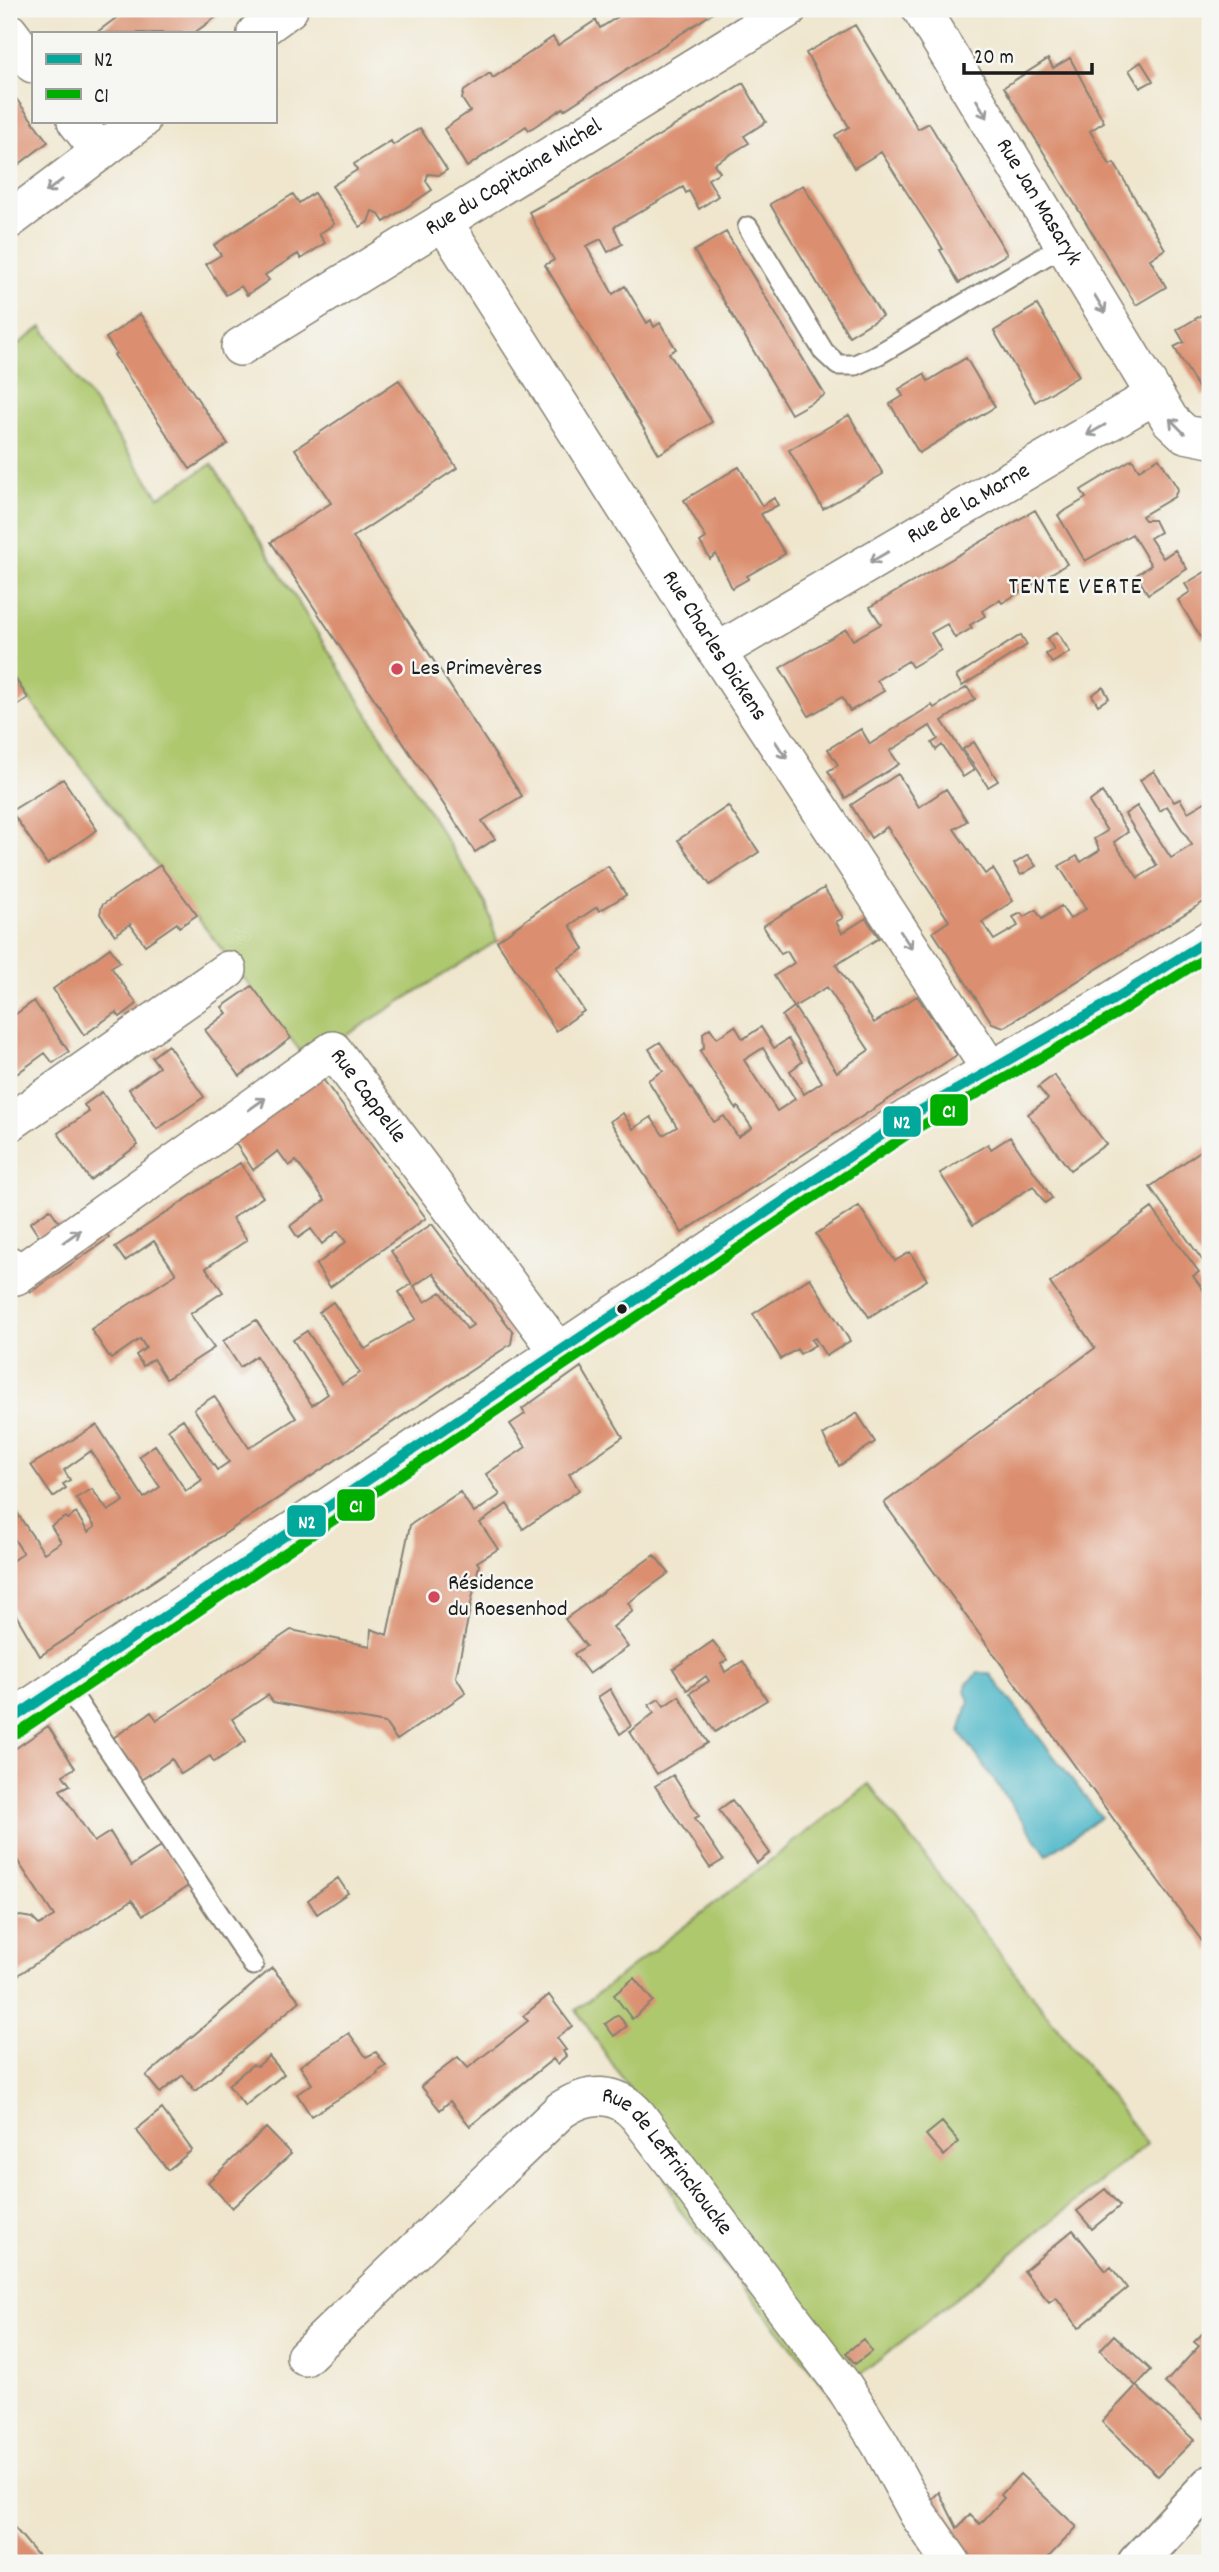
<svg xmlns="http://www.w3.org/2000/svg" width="1219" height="2572" viewBox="0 0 1219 2572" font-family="Dekko,sans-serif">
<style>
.green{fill:#aec86e;stroke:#657245;stroke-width:2}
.water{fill:#4ab6c7;stroke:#336972;stroke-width:2}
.building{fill:#db8f70;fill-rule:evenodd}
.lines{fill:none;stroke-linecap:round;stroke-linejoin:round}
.service-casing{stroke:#868174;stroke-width:23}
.minor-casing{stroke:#868174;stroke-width:40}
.tertiary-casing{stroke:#868174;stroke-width:42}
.service{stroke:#fff;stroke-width:19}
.minor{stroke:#fff;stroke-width:37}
.tertiary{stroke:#fff;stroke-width:38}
.bus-1-casing{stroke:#f6f6f2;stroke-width:16}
.bus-2-casing{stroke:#f6f6f2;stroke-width:16}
.bus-1{stroke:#03a89c;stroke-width:10}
.bus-2{stroke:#00ae00;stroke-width:10}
.oneway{stroke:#999}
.poi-dot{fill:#d1495b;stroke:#f6f6f2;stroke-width:2.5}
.bus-dot{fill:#1c1c1c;stroke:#f6f6f2;stroke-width:2.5}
.labels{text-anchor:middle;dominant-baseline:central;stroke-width:5;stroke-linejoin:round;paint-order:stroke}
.street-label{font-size:23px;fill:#1c1c1c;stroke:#f6f6f2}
.poi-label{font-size:23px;fill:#1c1c1c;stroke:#f6f6f2;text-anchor:start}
.neighbourhood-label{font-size:24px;letter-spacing:2px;fill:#1c1c1c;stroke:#f6f6f2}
.line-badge{stroke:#f6f6f2;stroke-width:2.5}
.badge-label{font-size:19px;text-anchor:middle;font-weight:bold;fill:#fff}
</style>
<rect width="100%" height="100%" fill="#f6f6f2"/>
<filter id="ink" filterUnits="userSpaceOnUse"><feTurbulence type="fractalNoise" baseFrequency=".0143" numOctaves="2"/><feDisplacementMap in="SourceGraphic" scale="14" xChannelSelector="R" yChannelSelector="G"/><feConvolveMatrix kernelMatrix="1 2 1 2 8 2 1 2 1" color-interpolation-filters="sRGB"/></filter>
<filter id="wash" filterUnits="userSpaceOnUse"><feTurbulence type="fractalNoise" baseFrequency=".00686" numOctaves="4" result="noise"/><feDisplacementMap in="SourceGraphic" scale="28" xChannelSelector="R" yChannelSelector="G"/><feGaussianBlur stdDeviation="1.57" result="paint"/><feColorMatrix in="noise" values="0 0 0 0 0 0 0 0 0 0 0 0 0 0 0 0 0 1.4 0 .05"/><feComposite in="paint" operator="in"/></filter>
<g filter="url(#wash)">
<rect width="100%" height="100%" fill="#efe6cd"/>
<path class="green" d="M 42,327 L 159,497 L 212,464 L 486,904 L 497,941 L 307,1060 L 28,698 L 9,669 L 9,351 Z
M 869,1784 L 1147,2144 L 833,2397 L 678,2208 L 636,2099 L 576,2010 Z"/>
<path class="water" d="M 978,1673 L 989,1673 L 1101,1817 L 1047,1855 L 960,1732 L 969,1700 L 965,1692 L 967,1683 Z"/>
<g id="blocks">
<path class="building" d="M 128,9 L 227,9 L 194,33 L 96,33 Z
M 630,9 L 719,9 L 564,110 L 563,108 L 529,130 L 526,126 L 467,167 L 444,129 L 470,111 L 462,99 L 464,91 L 490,73 L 493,78 L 553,37 L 558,45 L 596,20 L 600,28 Z
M 855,25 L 918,129 L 929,123 L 1007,254 L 959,283 L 940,250 L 943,249 L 881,152 L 854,168 L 835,135 L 849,127 L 806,53 Z
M 1070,58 L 1104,122 L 1090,131 L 1110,165 L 1114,163 L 1165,249 L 1150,259 L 1166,287 L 1136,305 L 1004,87 L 1048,59 L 1053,68 Z
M 1141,62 L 1153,81 L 1140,88 L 1129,70 Z
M 743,83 L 766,122 L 744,136 L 749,143 L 714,164 L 720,172 L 708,179 L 718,196 L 699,209 L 689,191 L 686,193 L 683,187 L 614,227 L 622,244 L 608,252 L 601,239 L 586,246 L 613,294 L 625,286 L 647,323 L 651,320 L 654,327 L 660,323 L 676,349 L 669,353 L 712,422 L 659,454 L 545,265 L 554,260 L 529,212 L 588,180 Z
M 9,89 L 48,142 L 18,165 L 9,153 Z
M 420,128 L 447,170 L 439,175 L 428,174 L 426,181 L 432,190 L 384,222 L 378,213 L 372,211 L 368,222 L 360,227 L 332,186 L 357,170 L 354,164 L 391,141 L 393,145 Z
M 803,185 L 882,316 L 849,336 L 770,204 Z
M 314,193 L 334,224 L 319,234 L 325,243 L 301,259 L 298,254 L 265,275 L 269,280 L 247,295 L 241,286 L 226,295 L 206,264 L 221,255 L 214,245 L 293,194 L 299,203 Z
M 726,232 L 825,395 L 791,414 L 694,251 Z
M 1037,305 L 1079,376 L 1035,402 L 994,331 Z
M 140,314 L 228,444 L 190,469 L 114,355 L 116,353 L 106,338 Z
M 1202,315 L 1204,319 L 1210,316 L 1210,392 L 1203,396 L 1174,347 L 1184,342 L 1177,330 Z
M 966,358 L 995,407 L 919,453 L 890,404 L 903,396 L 899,389 L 924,374 L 928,381 Z
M 399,380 L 457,468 L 353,537 L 522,796 L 482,821 L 495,839 L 475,852 L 271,542 L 331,503 L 295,449 Z
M 849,415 L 883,474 L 823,509 L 789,450 Z
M 1159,458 L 1178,489 L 1174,497 L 1142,516 L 1145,520 L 1154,520 L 1160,532 L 1150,538 L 1163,558 L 1175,550 L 1187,569 L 1148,594 L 1136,575 L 1151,565 L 1132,534 L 1085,561 L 1058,515 L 1086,498 L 1081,490 L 1132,459 L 1139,470 Z
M 739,467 L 762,506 L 774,498 L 778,505 L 761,514 L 785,554 L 747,576 L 748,579 L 732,588 L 716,554 L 710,559 L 700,542 L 706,538 L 684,500 Z
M 1035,510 L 1067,564 L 1002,603 L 1000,600 L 982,611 L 985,616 L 970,625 L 972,628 L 955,638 L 947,624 L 931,633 L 941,650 L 912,667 L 908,661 L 877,680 L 884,691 L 850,711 L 842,697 L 809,716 L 780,668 L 846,629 L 853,640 L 881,624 L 870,607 Z
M 1210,569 L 1210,634 L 1202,639 L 1178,600 L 1190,592 L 1185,584 Z
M 1057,632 L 1070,652 L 1052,663 L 1046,654 L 1054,649 L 1047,639 Z
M 1021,635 L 1027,645 L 962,686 L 956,676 Z
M 9,669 L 28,698 L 9,711 Z
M 967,687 L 975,699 L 942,721 L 974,770 L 963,777 L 942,745 L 936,750 L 932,743 L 938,739 L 930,726 L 890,751 L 899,764 L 845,798 L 828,771 L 838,765 L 828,749 L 861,729 L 870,744 L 932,705 L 934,708 Z
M 1103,687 L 1109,698 L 1098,705 L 1092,695 Z
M 974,742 L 998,781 L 988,787 L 963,749 Z
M 1154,771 L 1174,802 L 1180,799 L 1188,812 L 1210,799 L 1210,898 L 1004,1027 L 992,1023 L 933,932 L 949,921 L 887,827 L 871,838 L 851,805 L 898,774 L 919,807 L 946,789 L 967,821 L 954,829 L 985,874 L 993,869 L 1013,901 L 982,922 L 994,940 L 1018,926 L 1013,917 L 1021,913 L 1024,917 L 1036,910 L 1042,919 L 1061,906 L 1070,919 L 1086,909 L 1059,866 L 1077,856 L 1081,862 L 1100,850 L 1094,839 L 1107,831 L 1089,802 L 1102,792 L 1128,832 L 1114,842 L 1138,878 L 1157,866 L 1125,814 L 1137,806 L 1171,858 L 1192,845 L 1167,806 L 1160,811 L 1140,780 Z
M 63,779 L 97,830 L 47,864 L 11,811 Z
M 728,806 L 759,852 L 710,885 L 678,840 Z
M 1028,855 L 1036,866 L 1021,875 L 1014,864 Z
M 160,865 L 197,915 L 179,927 L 177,923 L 145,945 L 130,924 L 115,935 L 100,914 L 102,905 Z
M 608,866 L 626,895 L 599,911 L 597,907 L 570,925 L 584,949 L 556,967 L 584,1011 L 556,1031 L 497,941 L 568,889 Z
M 824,888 L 843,918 L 836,922 L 842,933 L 866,918 L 879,938 L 836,965 L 874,1023 L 917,996 L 957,1055 L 682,1233 L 610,1121 L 623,1113 L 633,1129 L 651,1117 L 663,1135 L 677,1127 L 648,1080 L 663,1071 L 649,1049 L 660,1042 L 714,1122 L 724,1116 L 738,1137 L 752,1128 L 738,1107 L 736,1109 L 700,1051 L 704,1048 L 703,1033 L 710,1028 L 717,1038 L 735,1026 L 743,1039 L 761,1027 L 774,1048 L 788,1039 L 802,1062 L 790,1071 L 804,1094 L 822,1082 L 782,1016 L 794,1007 L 837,1072 L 869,1050 L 827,987 L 794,1007 L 774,976 L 794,963 L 787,951 L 781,954 L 763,926 ZM 763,1048 L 795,1099 L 777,1111 L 744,1060 Z
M 110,948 L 120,962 L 111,967 L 137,1004 L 120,1017 L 116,1012 L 84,1035 L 53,989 Z
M 252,986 L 291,1038 L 240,1076 L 205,1030 L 227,1013 L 222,1007 Z
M 34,1001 L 69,1052 L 53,1063 L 45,1053 L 15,1075 L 9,1066 L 9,1019 Z
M 168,1045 L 204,1097 L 157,1129 L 129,1089 L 159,1067 L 152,1057 Z
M 319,1074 L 426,1218 L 330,1287 L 316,1265 L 346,1242 L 338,1231 L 322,1244 L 311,1229 L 298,1238 L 290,1226 L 325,1200 L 296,1161 L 289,1166 L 278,1151 L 253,1170 L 232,1138 Z
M 1054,1075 L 1106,1144 L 1070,1170 L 1028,1114 L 1048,1099 L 1038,1087 Z
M 102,1092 L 138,1145 L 90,1180 L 58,1133 L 89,1112 L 84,1105 Z
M 1010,1137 L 1052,1198 L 1045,1203 L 1033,1186 L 973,1225 L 940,1173 L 988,1144 L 991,1149 Z
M 1210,1144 L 1210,1271 L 1150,1187 Z
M 240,1163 L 263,1197 L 232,1218 L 247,1240 L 206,1268 L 223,1292 L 190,1314 L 214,1348 L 166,1379 L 153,1359 L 143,1366 L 136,1355 L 146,1348 L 140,1339 L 111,1359 L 91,1329 L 176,1274 L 154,1241 L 125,1261 L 115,1247 Z
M 859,1206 L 895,1261 L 910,1252 L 927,1280 L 869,1317 L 816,1234 Z
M 1152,1208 L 1199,1272 L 1193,1276 L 1210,1299 L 1210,1952 L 884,1503 L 1095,1348 L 1050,1283 Z
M 50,1209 L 64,1229 L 44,1244 L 30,1223 Z
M 432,1224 L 513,1332 L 511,1344 L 40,1656 L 9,1603 L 9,1563 L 23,1553 L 9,1531 L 9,1506 L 11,1504 L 44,1553 L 61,1542 L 51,1526 L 66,1517 L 68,1519 L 76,1513 L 88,1532 L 95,1527 L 76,1498 L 92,1489 L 108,1511 L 124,1501 L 91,1451 L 64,1470 L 70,1480 L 63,1484 L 66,1488 L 53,1497 L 31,1465 L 97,1425 L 144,1498 L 160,1487 L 139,1456 L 155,1445 L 186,1491 L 202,1480 L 168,1429 L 183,1419 L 217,1470 L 229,1462 L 194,1409 L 214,1396 L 249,1448 L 296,1418 L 256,1356 L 240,1367 L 223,1341 L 256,1320 L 312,1405 L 328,1394 L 293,1340 L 307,1331 L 342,1384 L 360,1373 L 319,1312 L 333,1302 L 365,1349 L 416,1319 L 399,1292 L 412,1284 L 391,1251 ZM 433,1273 L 473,1325 L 467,1329 L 441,1292 L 425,1302 L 414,1286 Z
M 102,1227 L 109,1238 L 31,1292 L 23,1282 Z
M 810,1278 L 850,1341 L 826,1356 L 815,1338 L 811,1340 L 815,1345 L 800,1354 L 797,1349 L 781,1359 L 753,1314 Z
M 581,1367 L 623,1437 L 569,1474 L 579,1490 L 523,1529 L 507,1504 L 480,1523 L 498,1549 L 477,1562 L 479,1565 L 456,1677 L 466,1693 L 397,1740 L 385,1723 L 273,1702 L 268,1695 L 232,1719 L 246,1741 L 214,1762 L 210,1756 L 181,1774 L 172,1759 L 141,1780 L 113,1738 L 151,1712 L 157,1720 L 291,1630 L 370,1646 L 371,1629 L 387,1635 L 410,1525 L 460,1492 L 474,1513 L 500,1495 L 486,1474 L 526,1447 L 510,1424 L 525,1414 L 522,1409 Z
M 857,1413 L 875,1442 L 839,1466 L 823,1435 Z
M 654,1555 L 669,1573 L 628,1603 L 633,1611 L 613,1627 L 628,1647 L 589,1674 L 574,1654 L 586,1646 L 565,1619 Z
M 713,1641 L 727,1660 L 721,1664 L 725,1672 L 743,1661 L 767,1700 L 715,1732 L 690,1693 L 709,1681 L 706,1676 L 687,1690 L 673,1669 Z
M 610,1689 L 631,1726 L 620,1734 L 598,1697 Z
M 679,1696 L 708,1743 L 657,1774 L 630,1732 L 654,1713 L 649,1705 L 659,1699 L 664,1706 Z
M 48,1726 L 75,1768 L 63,1775 L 70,1785 L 60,1790 L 94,1842 L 110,1832 L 131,1866 L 163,1845 L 190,1885 L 143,1915 L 132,1900 L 9,1981 L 9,1920 L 20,1916 L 32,1918 L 39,1925 L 54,1916 L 9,1848 L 9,1753 Z
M 673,1775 L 699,1816 L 695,1818 L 723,1860 L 710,1868 L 655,1786 Z
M 732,1800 L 770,1853 L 757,1863 L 719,1810 Z
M 338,1878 L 348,1893 L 317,1914 L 308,1900 Z
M 272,1968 L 300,2001 L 195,2091 L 183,2075 L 160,2093 L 146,2076 Z
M 634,1978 L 653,2001 L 632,2019 L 614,1995 Z
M 549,1995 L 572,2026 L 557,2038 L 566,2050 L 563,2051 L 566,2056 L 557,2064 L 553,2059 L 470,2126 L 450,2101 L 440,2110 L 421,2086 L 458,2057 L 468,2068 L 528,2021 L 523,2016 Z
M 618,2015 L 627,2026 L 614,2036 L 605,2024 Z
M 349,2033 L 366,2057 L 376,2052 L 386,2066 L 377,2072 L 378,2074 L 311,2116 L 297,2094 L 312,2084 L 300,2066 Z
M 269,2056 L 284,2074 L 245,2106 L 228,2085 L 252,2065 L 258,2066 Z
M 162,2109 L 192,2150 L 168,2170 L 136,2130 Z
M 942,2122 L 959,2142 L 944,2156 L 926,2135 Z
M 266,2128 L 291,2154 L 232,2208 L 208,2182 Z
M 1105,2189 L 1120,2206 L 1092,2229 L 1077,2211 Z
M 1073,2230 L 1106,2271 L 1111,2267 L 1127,2288 L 1079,2328 L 1056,2297 L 1049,2302 L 1024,2271 Z
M 1210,2326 L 1210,2418 L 1207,2421 L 1165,2383 L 1199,2346 L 1194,2342 Z
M 1114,2335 L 1151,2370 L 1136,2386 L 1100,2350 Z
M 863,2339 L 872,2351 L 855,2364 L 846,2353 Z
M 1136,2386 L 1194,2440 L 1158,2476 L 1102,2422 Z
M 1020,2474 L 1077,2527 L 1043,2563 L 964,2563 L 924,2507 L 939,2492 L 957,2528 L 970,2515 L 980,2524 L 1004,2498 L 1001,2495 Z
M 9,2521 L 44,2563 L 9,2563 Z"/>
</g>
</g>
<g filter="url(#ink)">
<use href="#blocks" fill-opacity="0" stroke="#868174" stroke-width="2"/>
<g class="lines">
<defs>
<path id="service" d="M 748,227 L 824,352 L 838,365 L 855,365 L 879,354 L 1064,245
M 65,1684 L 253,1965"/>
<g id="minor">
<path id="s1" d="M 921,9 L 1170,420 L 1185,434 L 1210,439"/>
<path d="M 9,32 L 33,64"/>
<path d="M 256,33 L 289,9"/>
<path d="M 76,121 L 100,152"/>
<path d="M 9,220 L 141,121"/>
<path id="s2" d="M 443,221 L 717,652 L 990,1069"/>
<path id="s3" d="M 240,347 L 788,9"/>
<path id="s4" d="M 717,652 L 1155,395"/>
<path d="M 9,1123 L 228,970"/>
<path id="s5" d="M 9,1265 L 16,1276 L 333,1050 L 559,1352"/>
<path d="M 9,1721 L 907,1118 L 1108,1003 L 1210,939"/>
<path id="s6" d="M 305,2357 L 561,2110 C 588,2092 616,2090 638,2116 L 845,2388 L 880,2444 L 918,2514 L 952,2563"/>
</g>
<path id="tertiary" d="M 1137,2563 L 1210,2485"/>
</defs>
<use href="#service" class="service-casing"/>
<use href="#minor" class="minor-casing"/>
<use href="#tertiary" class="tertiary-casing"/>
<use href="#service" class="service"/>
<use href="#minor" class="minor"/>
<use href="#tertiary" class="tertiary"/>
<defs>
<path id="bus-1" d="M 9,1721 L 907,1118 L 1108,1003 L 1210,939"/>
<path id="bus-2" d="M 17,1733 L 914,1130 L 1115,1015 L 1210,955"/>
</defs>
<use href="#bus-1" class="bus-1-casing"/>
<use href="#bus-2" class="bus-2-casing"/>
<use href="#bus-1" class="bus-1"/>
<use href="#bus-2" class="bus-2"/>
</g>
<defs><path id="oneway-shaft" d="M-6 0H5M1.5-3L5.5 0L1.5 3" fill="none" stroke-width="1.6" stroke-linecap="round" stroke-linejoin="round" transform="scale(1.75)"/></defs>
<g class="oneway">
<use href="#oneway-shaft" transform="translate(982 109) rotate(59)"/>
<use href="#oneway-shaft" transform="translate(54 186) rotate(143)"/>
<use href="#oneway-shaft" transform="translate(1100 304) rotate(59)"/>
<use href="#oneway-shaft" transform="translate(1177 426) rotate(-135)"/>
<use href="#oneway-shaft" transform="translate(1096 430) rotate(150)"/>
<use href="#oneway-shaft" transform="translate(879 557) rotate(150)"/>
<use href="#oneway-shaft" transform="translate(781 750) rotate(57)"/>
<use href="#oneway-shaft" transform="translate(906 940) rotate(57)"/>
<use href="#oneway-shaft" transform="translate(257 1104) rotate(-35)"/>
<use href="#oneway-shaft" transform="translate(72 1236) rotate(-35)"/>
</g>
</g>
<g class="poi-dot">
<circle cx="397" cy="669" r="7"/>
<circle cx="434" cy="1597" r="7"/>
</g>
<circle class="bus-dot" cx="622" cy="1309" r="6"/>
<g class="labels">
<g class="street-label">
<text stroke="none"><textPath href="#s3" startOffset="322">Rue du Capitaine Michel</textPath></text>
<text stroke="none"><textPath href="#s1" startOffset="226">Rue Jan Masaryk</textPath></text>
<text stroke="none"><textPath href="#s4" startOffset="292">Rue de la Marne</textPath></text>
<text stroke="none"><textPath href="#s2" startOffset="504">Rue Charles Dickens</textPath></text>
<text stroke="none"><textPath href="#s5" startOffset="460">Rue Cappelle</textPath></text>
<text stroke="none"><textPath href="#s6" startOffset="494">Rue de Leffrinckoucke</textPath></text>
</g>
<g class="poi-label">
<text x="411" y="669">Les Primevères</text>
<text x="448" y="1584">Résidence<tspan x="448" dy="26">du Roesenhod</tspan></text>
</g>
<g class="neighbourhood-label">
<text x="1076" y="588">TENTE VERTE</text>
</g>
</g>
<g class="line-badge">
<rect x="929" y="1093" width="40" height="34" rx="7" fill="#00ae00"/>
<rect x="882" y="1105" width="40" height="33" rx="7" fill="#03a89c"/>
<rect x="336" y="1488" width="40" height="34" rx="7" fill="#00ae00"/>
<rect x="286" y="1504" width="41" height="34" rx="7" fill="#03a89c"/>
</g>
<g class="badge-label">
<text x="949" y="1117">C1</text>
<text x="902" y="1128">N2</text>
<text x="356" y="1512">C1</text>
<text x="307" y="1528">N2</text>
</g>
<rect width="1219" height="2572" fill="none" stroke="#f6f6f2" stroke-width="35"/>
<rect x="32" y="32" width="245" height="91" fill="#f6f6f2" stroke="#9f9f9c" stroke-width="2"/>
<rect x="46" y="54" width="35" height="10" fill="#03a89c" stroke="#9f9f9c" stroke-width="2"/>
<text x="94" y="66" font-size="21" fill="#1c1c1c">N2</text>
<rect x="46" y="89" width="35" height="10" fill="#00ae00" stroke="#9f9f9c" stroke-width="2"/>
<text x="94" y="102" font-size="21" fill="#1c1c1c">C1</text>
<path d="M964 63v10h128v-10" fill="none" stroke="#1c1c1c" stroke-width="3.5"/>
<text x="974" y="63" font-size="21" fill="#1c1c1c" stroke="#f6f6f2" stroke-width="5" paint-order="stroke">20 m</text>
</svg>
